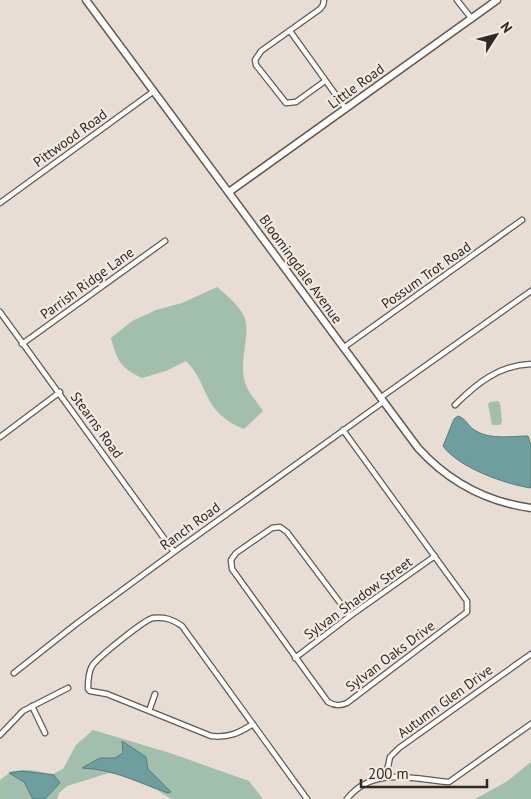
<svg xmlns="http://www.w3.org/2000/svg" width="531" height="799" viewBox="0 0 531 799" font-family="'PT Sans',sans-serif">
<style>
.green{fill:#a2bead}
.water{fill:#6e9f9e;stroke:#5a7c7a}
.lines{fill:none;stroke-linecap:round;stroke-linejoin:round}
.street-casing{stroke:#625951;stroke-width:7}
.secondary-casing{stroke:#625951;stroke-width:9}
.street{stroke:#fff;stroke-width:4.5}
.secondary{stroke:#fff;stroke-width:6}
.labels{text-anchor:middle;dominant-baseline:central;stroke-width:4.5;stroke-linejoin:round;paint-order:stroke}
.street-label{font-size:14px;fill:#2d2926;stroke:#f5eae1}
</style>
<rect width="100%" height="100%" fill="#e8ddd4"/>
<path class="green" d="M 217,287 C 226,295 238,304 244,316 C 252,334 237,363 246,385 C 248,392 258,403 263,411 L 244,429 C 235,426 221,417 215,409 C 203,393 202,377 186,361 L 166,371 L 142,378 C 121,368 117,361 111,338 L 132,321 L 156,310 L 182,303 Z
M 498,401 L 500,403 L 502,422 L 500,425 L 492,425 L 488,404 L 490,402 Z
M 93,730 L 170,753 L 249,781 L 263,799 L 171,799 L 157,790 L 112,772 L 67,786 L 59,793 L 57,799 L 0,799 L 0,780 L 12,771 L 30,770 L 53,774 L 63,769 L 76,745 Z
M 531,762 L 531,799 L 475,799 L 506,782 Z"/>
<path class="water" d="M 458,416 C 467,419 468,427 476,431 C 491,440 511,436 528,436 L 531,445 L 531,488 C 505,484 459,468 443,446 L 454,419 Z
M 122,741 L 146,757 L 148,769 L 171,792 L 168,793 C 141,783 112,769 82,768 L 100,758 L 115,758 L 123,753 Z
M 22,771 L 54,775 L 60,783 L 45,799 L 33,799 L 24,782 L 9,773 Z"/>
<g class="lines">
<defs>
<path id="street" d="M 324,0 L 323,5 L 320,9 L 261,51 L 255,60 L 256,65 L 286,103 L 296,102 L 325,81
M 457,0 L 472,19
M 290,31 L 346,109
M 0,203 L 154,91
M 0,312 L 174,552
M 22,344 L 165,241
M 343,348 L 522,220
M 380,398 L 531,291
M 455,405 C 476,384 499,365 531,364
M 343,430 L 467,601 L 467,612 L 347,703 C 340,706 335,706 328,702 L 232,569 L 231,560 L 236,553 L 272,528 L 280,527 L 287,532 L 350,616
M 0,437 L 60,392
M 295,658 L 350,616 L 435,556
M 14,673 L 76,624 L 174,552 L 383,402
M 32,706 L 45,733
M 149,711 L 155,694
M 253,724 C 239,733 229,738 211,736 L 107,694 L 90,691 L 88,689 C 88,682 88,673 92,666 C 97,658 144,620 153,618 C 165,617 172,619 182,626 L 307,799
M 0,735 L 23,711 L 68,688
M 386,776 L 390,757 L 399,748 L 531,654
M 347,799 C 373,766 412,779 449,782 L 531,724"/>
<path id="secondary" d="M 86,0 L 418,448 C 448,481 487,502 531,508
M 229,192 L 497,0"/>
</defs>
<use href="#street" class="street-casing"/>
<use href="#secondary" class="secondary-casing"/>
<use href="#street" class="street"/>
<use href="#secondary" class="secondary"/>
</g>
<g class="labels">
<g class="street-label">
<text transform="translate(356 86) rotate(-36)">Little Road</text>
<text transform="translate(70 138) rotate(-36)">Pittwood Road</text>
<text transform="translate(301 269) rotate(54)">Bloomingdale Avenue</text>
<text transform="translate(426 275) rotate(-35)">Possum Trot Road</text>
<text transform="translate(87 283) rotate(-36)">Parrish Ridge Lane</text>
<text transform="translate(97 425) rotate(54)">Stearns Road</text>
<text transform="translate(190 526) rotate(-36)">Ranch Road</text>
<text transform="translate(358 598) rotate(-36)">Sylvan Shadow Street</text>
<text transform="translate(390 656) rotate(-37)">Sylvan Oaks Drive</text>
<text transform="translate(445 701) rotate(-36)">Autumn Glen Drive</text>
</g>
</g>
<g transform="translate(496 35) rotate(54)" stroke="#f5eae1" stroke-width="4" paint-order="stroke">
<path d="M0-4L9 19L0 12L-9 19Z" fill="#2d2926"/>
<text y="-8" font-size="14" font-weight="bold" text-anchor="middle" fill="#2d2926">N</text>
</g>
<path d="M361 779v8h126v-8" fill="none" stroke="#2d2926" stroke-width="2.5"/>
<text x="368" y="779" font-size="15" fill="#2d2926" stroke="#f5eae1" stroke-width="4" paint-order="stroke">200 m</text>
</svg>
